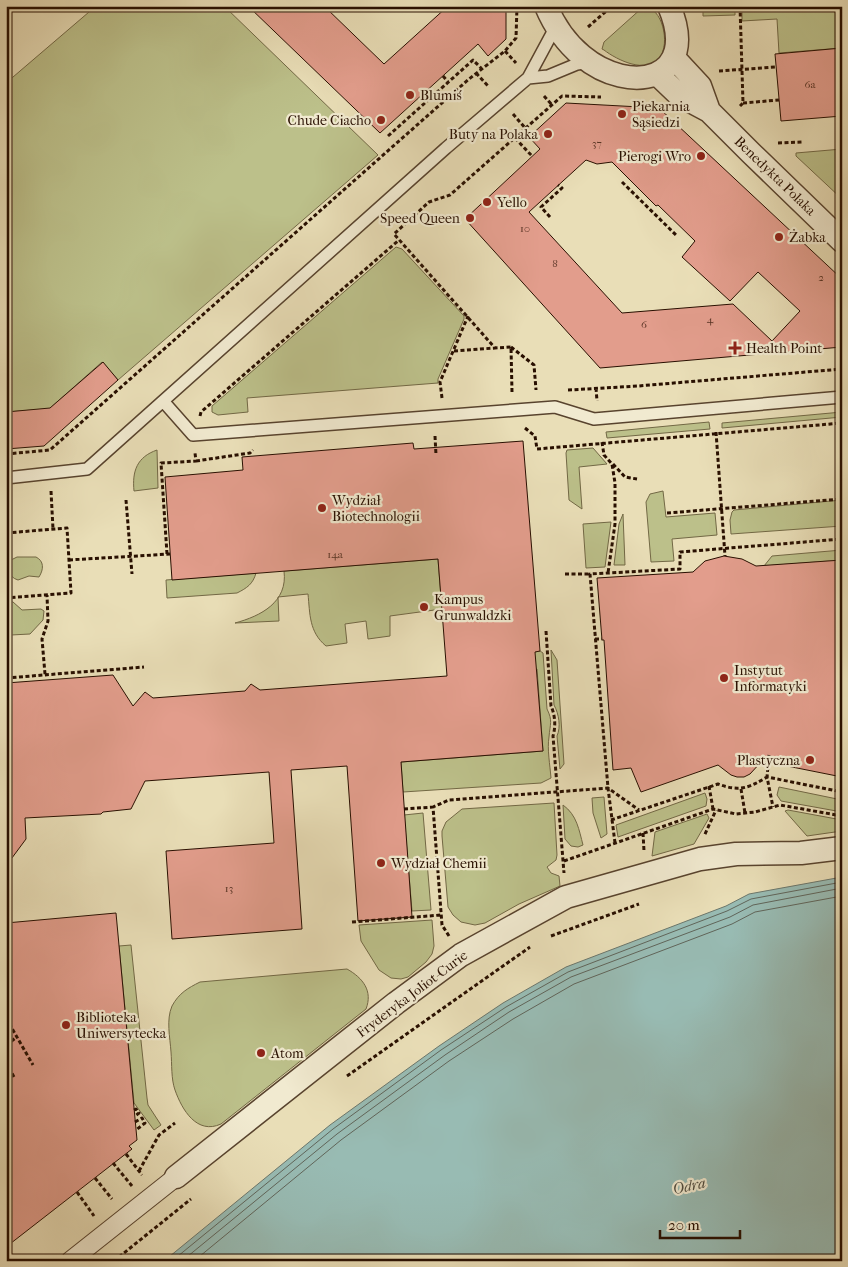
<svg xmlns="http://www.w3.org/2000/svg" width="848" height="1267" viewBox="0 0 848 1267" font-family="'IM FELL French Canon',serif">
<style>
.green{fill:#bcc08a;stroke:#726845}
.water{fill:#98bbb3;stroke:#6b766b}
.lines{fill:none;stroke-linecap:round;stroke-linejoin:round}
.shore{stroke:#60655a;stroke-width:1}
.building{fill:#e29d8c;stroke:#280f00;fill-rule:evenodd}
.service-casing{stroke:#58432e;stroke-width:14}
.pedestrian-casing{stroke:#58432e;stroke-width:20}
.minor-casing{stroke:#58432e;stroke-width:25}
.path{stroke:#280f00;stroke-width:3;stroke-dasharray:4 2.5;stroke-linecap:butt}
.service{stroke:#f1ead0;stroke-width:11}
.pedestrian{stroke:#f1ead0;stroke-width:18}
.minor{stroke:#f1ead0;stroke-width:22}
.poi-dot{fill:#8f2418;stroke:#f1ead0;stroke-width:2}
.labels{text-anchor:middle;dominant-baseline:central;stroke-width:4.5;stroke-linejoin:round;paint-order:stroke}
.number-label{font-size:11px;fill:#563223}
.poi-label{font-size:14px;fill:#280f00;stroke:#f1ead0;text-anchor:start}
.street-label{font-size:14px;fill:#280f00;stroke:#f1ead0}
.water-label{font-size:15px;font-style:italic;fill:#4f4b3f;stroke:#f1ead0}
</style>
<rect width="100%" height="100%" fill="#e9deb7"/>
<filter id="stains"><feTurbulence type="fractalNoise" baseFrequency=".004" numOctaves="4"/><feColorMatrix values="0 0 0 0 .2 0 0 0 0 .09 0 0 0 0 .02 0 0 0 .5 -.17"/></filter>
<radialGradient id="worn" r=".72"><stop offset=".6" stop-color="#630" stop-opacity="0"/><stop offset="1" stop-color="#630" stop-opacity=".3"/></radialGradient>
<path class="green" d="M 96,6 L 224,6 L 378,155 L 118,380 L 102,362 L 48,410 L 47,409 L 6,412 L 6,83 Z
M 703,6 L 735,6 L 735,15 L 703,16 Z
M 742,6 L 842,6 L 842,48 L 779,53 L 777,19 L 742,21 Z
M 643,7 C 663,6 670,44 660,57 C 647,75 617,60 604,50 L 602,49 L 604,42 Z
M 842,149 L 842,199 L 796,156 L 796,153 Z
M 396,247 L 402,249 L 464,316 L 464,319 L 438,379 L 438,383 L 247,398 L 248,412 L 218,415 L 212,412 L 212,406 Z
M 842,412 L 842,417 L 722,428 L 722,423 Z
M 709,422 L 710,429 L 607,438 L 606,432 Z
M 593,448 L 607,464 L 579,467 L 582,509 L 569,500 L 566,453 L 567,450 Z
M 157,450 L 158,488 L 134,491 C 132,471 137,457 157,450 Z
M 663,491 L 666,517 L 715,513 L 717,535 L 672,539 L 674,561 L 651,562 L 646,502 L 650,494 Z
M 842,500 L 842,526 L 731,534 L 730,520 L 732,512 L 734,510 Z
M 623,514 L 625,565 L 614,565 L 619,524 Z
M 611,522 L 605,567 L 586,568 L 583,524 Z
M 842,550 L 842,560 L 764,566 L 772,556 Z
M 36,557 C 44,561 44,569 39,577 L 29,576 L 18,580 C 8,577 7,568 11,560 L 17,557 Z
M 438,559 L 442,609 L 390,616 L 390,636 L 368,639 L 366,621 L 345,624 L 347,643 L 326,646 C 309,632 310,614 308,594 L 278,597 L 279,621 L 235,623 C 261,616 288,602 284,571 Z
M 256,573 C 253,584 247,588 237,593 L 167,598 L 166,580 Z
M 6,600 L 13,602 L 22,610 L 41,609 L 44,611 L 43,620 L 30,634 L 11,635 L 6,632 Z
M 551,650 L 557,660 L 564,764 L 560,769 L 557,736 C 561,727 559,714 554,705 Z
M 540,651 L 543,653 L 547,709 C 553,721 550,724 549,737 C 547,749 550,765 551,778 L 541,783 L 403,792 L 401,762 L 543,751 L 537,669 L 535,669 L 534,652 Z
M 779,787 L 842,800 L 842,812 L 781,801 L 777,795 Z
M 705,793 L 707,799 L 706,806 L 618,837 L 616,825 Z
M 604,797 L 607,834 L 601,838 L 593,813 L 592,798 Z
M 554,803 L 557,855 L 556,860 L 547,867 L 551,873 L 559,876 L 560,886 L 519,904 L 485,923 L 475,925 L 461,922 L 453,915 L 448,907 L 442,836 L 442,831 L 446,822 L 462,809 Z
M 563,805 C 577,815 579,830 583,845 L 578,847 L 571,846 L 565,839 Z
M 788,810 L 842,820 L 842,831 L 807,836 L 785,811 Z
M 423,813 L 431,910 L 412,911 L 404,815 Z
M 707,814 L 709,818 L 694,844 L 652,856 L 655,832 Z
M 432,920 L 434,946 L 432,954 L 426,962 L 408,977 L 401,979 L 391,978 L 379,970 L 361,941 L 359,925 Z
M 131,945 L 147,1098 L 148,1105 L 161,1125 L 154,1130 L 134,1103 L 119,946 Z
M 347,969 C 363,978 373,991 366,1009 L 221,1124 C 197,1135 182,1110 175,1090 C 171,1079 172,1064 171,1052 C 170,1037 166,1020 172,1006 C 179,993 188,988 200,982 Z"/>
<path class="water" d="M 842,877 L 842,1261 L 164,1261 L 330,1125 L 439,1046 L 503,1003 L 566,967 L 726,906 L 749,894 Z"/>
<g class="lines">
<path class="shore" d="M 172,1261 L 333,1129 L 441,1050 L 506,1007 L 568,972 L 727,911 L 751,899 L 842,882
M 182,1261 L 337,1134 L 445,1055 L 509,1012 L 571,977 L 730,917 L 753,905 L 842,888
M 194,1261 L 341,1140 L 449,1061 L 513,1019 L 574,984 L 732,924 L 755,912 L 842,896"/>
</g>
<path class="building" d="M 248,6 L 324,6 L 384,64 L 448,6 L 506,6 L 506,39 L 488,56 L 478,44 L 380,133 Z
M 842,48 L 842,116 L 781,121 L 775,54 Z
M 566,103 L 659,108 L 842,279 L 842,347 L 600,368 L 465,219 L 540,149 L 529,137 ZM 586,160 L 597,164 L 612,162 L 656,206 L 658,205 L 695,241 L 682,257 L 730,301 L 758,272 L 800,311 L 772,341 L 733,304 L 622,313 L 529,212 Z
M 103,362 L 118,380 L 44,446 L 6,449 L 6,412 L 50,408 Z
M 523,441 L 540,651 L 535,652 L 543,751 L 401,762 L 412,917 L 358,921 L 347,766 L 291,770 L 302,929 L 172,939 L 166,851 L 274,843 L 269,772 L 145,781 L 131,809 L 103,812 L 101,814 L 25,818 L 26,839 L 6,866 L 6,683 L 113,675 L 133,706 L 145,692 L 153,698 L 245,691 L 251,684 L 260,690 L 447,676 L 438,559 L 172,580 L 165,477 L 243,470 L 242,457 L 413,443 L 414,449 Z
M 724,556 L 742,559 L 756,566 L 842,560 L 842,777 L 762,761 L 750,774 L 744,777 L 737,777 L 731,775 L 718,765 L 641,792 L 631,768 L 613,770 L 604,640 L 602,640 L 597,578 L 693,572 L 705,561 Z
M 116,913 L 137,1140 L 129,1146 L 132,1149 L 6,1247 L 6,923 Z"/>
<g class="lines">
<defs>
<path id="service" d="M 528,78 L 548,76 L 577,64 L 589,62
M 163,401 L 193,435 L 555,407 L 594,419 L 842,397
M 6,478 L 87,469 L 446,148 L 528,78 L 556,26"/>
<path id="pedestrian" d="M 70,1261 L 176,1177"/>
<path id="minor" d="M 546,6 C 554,25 565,42 582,56 C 630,96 701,81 669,6
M 674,58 L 700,86 L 709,111
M 657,74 L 679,95 L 709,111 L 751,153 L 842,241
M 176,1177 L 396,1003 L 461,955 L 566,897 L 700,859 L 736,854 L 801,853 L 842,848"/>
</defs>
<use href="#service" class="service-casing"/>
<use href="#pedestrian" class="pedestrian-casing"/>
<use href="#minor" class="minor-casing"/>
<path class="path" d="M 740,6 L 743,103 L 740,106
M 327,9 L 330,6
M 588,27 L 612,6
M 505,51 L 516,63
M 719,71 L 776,67
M 476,73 L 489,87
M 443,76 L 448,82
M 544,96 L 552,105
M 743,103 L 779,100
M 513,114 L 526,129
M 388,136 L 473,60 L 481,68
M 515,138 L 532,156
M 778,143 L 802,142
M 622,182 L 676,235
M 550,217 L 541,207 L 562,188 L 558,185
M 511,347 L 534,365 L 536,390
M 454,351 L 495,348
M 596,388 L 597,401
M 568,390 L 638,386 L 842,369
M 512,392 L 511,347 L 495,348 L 394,234 L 429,202 L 450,195 L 562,96 L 601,97
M 442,398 L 440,382 L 468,316
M 200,416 L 201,412 L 399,240
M 525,428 L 535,436 L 537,449 L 842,423
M 716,432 L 725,556
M 435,436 L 436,455
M 602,442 L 604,455 L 612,464 L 615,483 L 615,524 L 608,573
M 6,454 L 50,450 L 469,79 L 505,51 L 516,38 L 517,6
M 196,461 L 250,453 L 253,450
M 613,464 L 625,477 L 637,479
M 51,491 L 53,529
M 126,500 L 132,574
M 667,513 L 842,499
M 6,533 L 67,528 L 71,593 L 6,598
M 167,554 L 161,463 L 196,461 L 195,453
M 69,560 L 170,554
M 565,574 L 590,574
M 546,631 L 551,706 C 555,715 556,726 553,736 L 564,873
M 595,639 L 602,639
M 45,674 L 42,639 L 48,621 L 47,595
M 6,678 L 144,667
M 769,755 L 767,777 L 773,807
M 709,786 L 713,809
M 741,789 L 745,813
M 404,809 L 433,807
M 611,820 L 718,784 C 739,792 749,788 767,777 L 842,792
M 643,833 L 644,851
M 705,834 L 716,810
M 615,843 L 608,788 L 590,574 L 680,569 L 680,552 L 842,539
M 564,861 L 713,809 L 736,814 L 755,812 L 780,805 L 842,816
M 352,922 L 441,915
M 449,936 L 442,925 L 433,807 L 449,800 L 608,788 L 639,810
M 551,936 L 639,904
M 6,1018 L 33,1065
M 6,1045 L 17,1037
M 6,1062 L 15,1079
M 347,1076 L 530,947
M 134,1110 L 136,1109 L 139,1113 L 135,1116
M 135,1122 L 142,1118 L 145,1123 L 136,1130
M 126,1154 L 142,1175
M 113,1163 L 132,1186
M 139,1171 L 159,1135 L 175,1123
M 95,1178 L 112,1199
M 77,1192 L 94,1216
M 114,1261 L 191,1199"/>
<use href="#service" class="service"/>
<use href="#pedestrian" class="pedestrian"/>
<use href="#minor" class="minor"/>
</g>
<g class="poi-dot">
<circle cx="410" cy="95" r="5"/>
<circle cx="622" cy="114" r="5"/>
<circle cx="381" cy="120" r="5"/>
<circle cx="548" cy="134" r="5"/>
<circle cx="701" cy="156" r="5"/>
<circle cx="487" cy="202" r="5"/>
<circle cx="470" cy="218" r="5"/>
<circle cx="779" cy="237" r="5"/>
<path d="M732.5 340.5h5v5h5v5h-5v5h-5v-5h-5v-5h5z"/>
<circle cx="322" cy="508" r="5"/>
<circle cx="424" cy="607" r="5"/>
<circle cx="724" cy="678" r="5"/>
<circle cx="810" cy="760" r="5"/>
<circle cx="381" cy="863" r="5"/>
<circle cx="66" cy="1025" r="5"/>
<circle cx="261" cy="1053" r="5"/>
</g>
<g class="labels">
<g class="number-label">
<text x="810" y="84">6a</text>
<text x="597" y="143">37</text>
<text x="525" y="228">10</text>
<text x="555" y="263">8</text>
<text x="821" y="277">2</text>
<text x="710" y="319">4</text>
<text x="644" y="324">6</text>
<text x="335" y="554">14a</text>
<text x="229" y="888">13</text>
</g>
<g class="poi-label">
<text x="420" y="95">Blumiś</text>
<text x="632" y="106">Piekarnia<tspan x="632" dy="16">Sąsiedzi</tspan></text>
<text x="371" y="120" text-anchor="end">Chude Ciacho</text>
<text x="538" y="134" text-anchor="end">Buty na Polaka</text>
<text x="691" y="156" text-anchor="end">Pierogi Wro</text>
<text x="497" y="202">Yello</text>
<text x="460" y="218" text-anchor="end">Speed Queen</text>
<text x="789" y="237">Żabka</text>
<text x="746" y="348">Health Point</text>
<text x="332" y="500">Wydział<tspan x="332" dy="16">Biotechnologii</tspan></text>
<text x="434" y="599">Kampus<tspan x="434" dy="16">Grunwaldzki</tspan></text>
<text x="734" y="670">Instytut<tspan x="734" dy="16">Informatyki</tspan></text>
<text x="800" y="760" text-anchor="end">Plastyczna</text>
<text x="391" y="863">Wydział Chemii</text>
<text x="76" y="1017">Biblioteka<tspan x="76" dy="16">Uniwersytecka</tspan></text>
<text x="271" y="1053">Atom</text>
</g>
<g class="street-label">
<text transform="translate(775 176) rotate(44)">Benedykta Polaka</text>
<text transform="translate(412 994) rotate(-37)">Fryderyka Joliot-Curie</text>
</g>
<g class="water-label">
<text transform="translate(689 1186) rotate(-13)">Odra</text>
</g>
</g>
<rect width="848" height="1267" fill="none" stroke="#e9deb7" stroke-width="25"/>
<rect x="8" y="8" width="833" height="1252" fill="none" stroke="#280f00" stroke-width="2.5"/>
<rect x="12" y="12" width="823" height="1242" fill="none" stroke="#280f00"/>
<path d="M660 1230v8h80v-8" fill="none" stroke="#280f00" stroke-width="2.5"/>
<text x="668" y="1230" font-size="15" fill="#280f00" stroke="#f1ead0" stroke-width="4" paint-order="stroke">20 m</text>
<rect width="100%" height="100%" filter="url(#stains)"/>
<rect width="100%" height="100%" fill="url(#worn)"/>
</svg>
